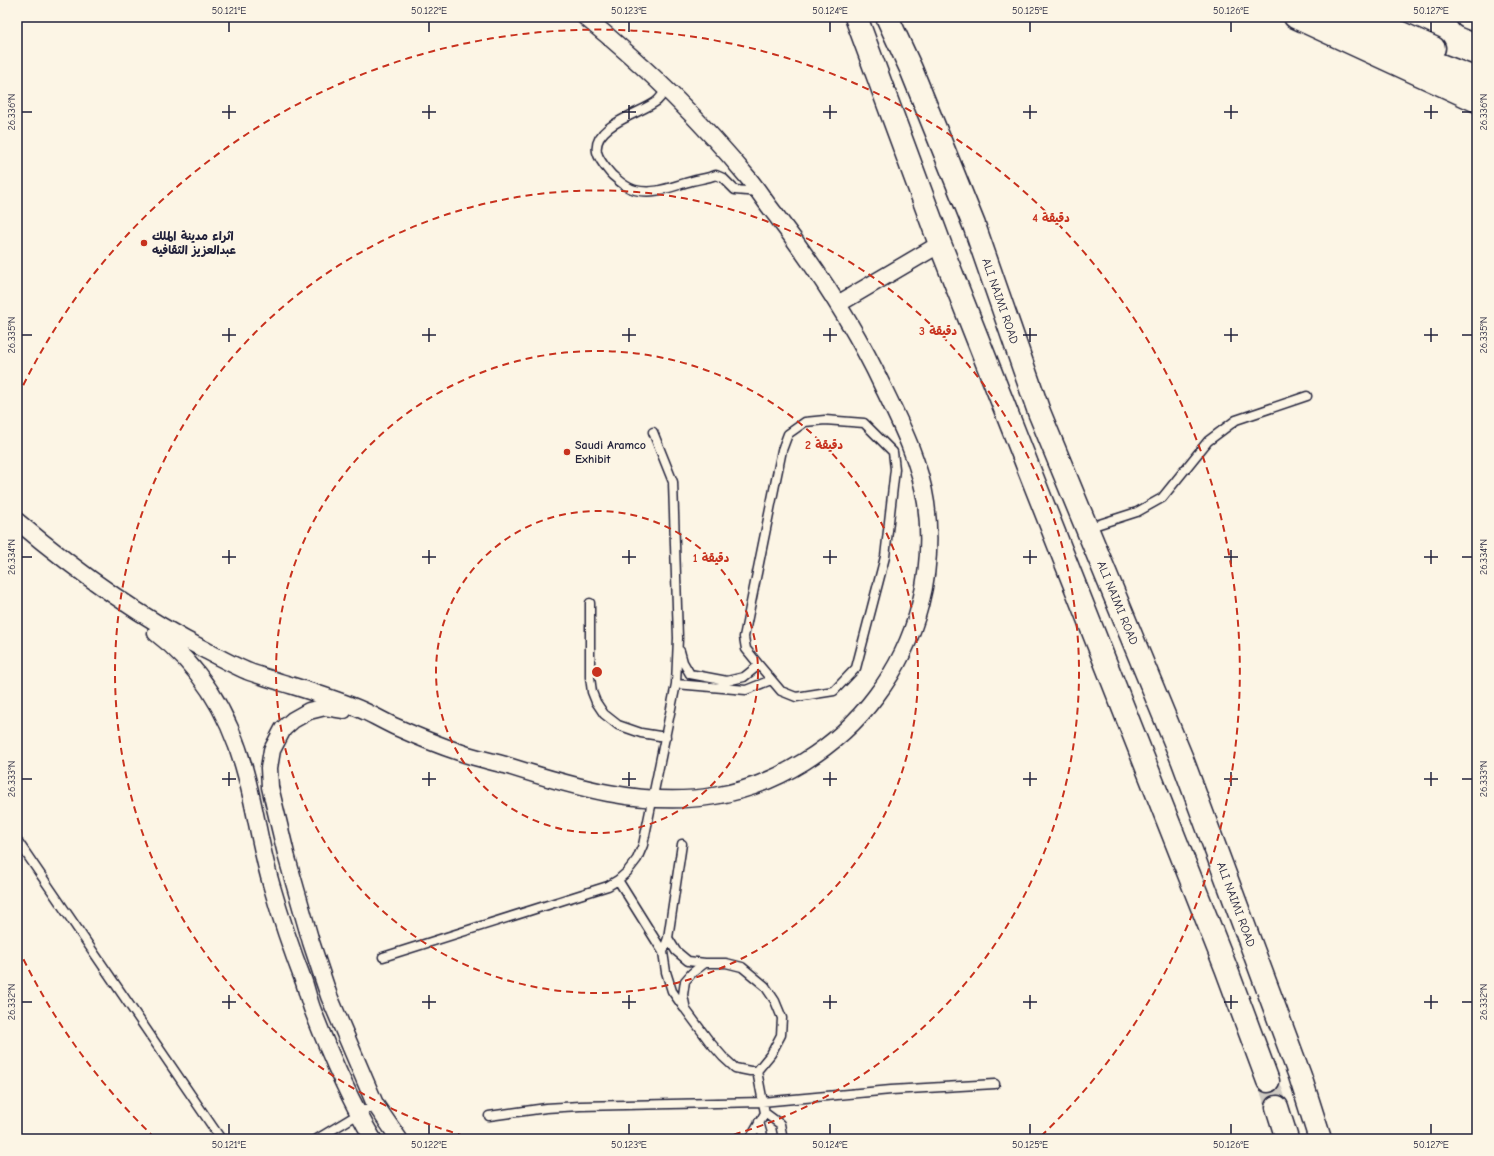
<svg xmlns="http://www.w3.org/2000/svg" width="1494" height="1156" viewBox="0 0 1494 1156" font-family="'Comic Neue','Playpen Sans Arabic',sans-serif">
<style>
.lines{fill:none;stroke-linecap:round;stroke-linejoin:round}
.secondary-tunnel{stroke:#d0cbc3;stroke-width:22;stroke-dasharray:22 11;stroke-linecap:butt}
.service-casing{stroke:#22223b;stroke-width:11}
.minor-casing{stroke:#22223b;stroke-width:19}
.secondary-casing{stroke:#22223b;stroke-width:25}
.motorway-casing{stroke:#22223b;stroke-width:25}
.service{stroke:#fcf5e5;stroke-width:8}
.minor{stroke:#fcf5e5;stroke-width:16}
.secondary{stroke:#fcf5e5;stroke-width:22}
.motorway{stroke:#fcf5e5;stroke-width:22}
.ticks{fill:none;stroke:#22223b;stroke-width:1.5}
.ring{fill:none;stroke:#c8321e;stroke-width:2;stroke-dasharray:7 5}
.poi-dot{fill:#c8321e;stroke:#fcf5e5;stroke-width:1.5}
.labels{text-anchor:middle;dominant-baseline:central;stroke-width:4;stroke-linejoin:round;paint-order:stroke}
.poi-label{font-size:12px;font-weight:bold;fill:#22223b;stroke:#fcf5e5;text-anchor:start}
.street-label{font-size:12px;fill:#22223b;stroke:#fcf5e5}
.centre{fill:#c8321e;stroke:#fcf5e5;stroke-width:2}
.ring-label{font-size:12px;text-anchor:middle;font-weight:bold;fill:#c8321e;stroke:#fcf5e5;stroke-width:4;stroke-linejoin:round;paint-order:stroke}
.neatline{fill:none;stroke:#22223b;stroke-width:1.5}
.ticks-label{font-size:10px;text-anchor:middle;fill:#22223b}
</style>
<rect width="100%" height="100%" fill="#fcf5e5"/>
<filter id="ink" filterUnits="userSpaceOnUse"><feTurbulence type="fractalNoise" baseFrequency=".025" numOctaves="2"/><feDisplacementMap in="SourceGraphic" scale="8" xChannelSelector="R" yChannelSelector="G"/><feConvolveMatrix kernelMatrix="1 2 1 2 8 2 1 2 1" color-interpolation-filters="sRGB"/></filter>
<g filter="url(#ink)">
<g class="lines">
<path class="secondary-tunnel" d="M 1268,1081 L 1277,1107"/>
<defs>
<path id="service" d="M 665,89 C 664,93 660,98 657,101 C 642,113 592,125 597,152 C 599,161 607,169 612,175 C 619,181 626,188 635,190 C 655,195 673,186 692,181 C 700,179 708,178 716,175 L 723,178 L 735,190 L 758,192
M 825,420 L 864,423 L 893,452 L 895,469 L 885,557 L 856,668 L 834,691 L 796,697 L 781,691 L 759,665 L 746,649 L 744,637 L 782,450 L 788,434 L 805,422 Z
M 1087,528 L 1137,512 L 1162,498 L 1208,441 L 1236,420 L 1307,396
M 590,603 L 590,677 L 592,692 L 596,702 L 604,714 L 618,725 L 641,733 L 666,737
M 680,651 L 683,662 L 690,674 L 727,681 L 744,677 L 759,665
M 676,684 L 746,690 L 771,680
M 17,840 L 221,1139
M 682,844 L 668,938 L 663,952 L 666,972 L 672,991 L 684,1008
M 618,880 L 663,952
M 668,938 L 676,951 L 688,961 L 705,963
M 383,957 L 608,886 L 618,880 L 627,872 L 637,859 L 643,845 L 676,684 L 678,638 L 673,482 L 653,432
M 757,1071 L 750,1071 L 735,1068 L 723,1057 L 709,1041 L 686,1010 L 683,995 L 685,981 L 692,973 L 705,963 L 726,963 L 742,967 L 765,986 L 775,1001 L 782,1018 L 781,1035 L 771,1054 L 757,1071 L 765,1113 L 780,1124 L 783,1139
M 489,1116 L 546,1108 L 580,1106 L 762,1102 L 891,1090 L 995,1084
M 759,1122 L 764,1139
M 317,1139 L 375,1104
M 750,1139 L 765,1113"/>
<path id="minor" d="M 838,304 L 940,244
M 17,521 C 76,571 138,616 207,651 C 220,658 233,665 247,671 C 257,675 269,678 280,682 C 309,691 337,699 364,711 C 375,716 385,722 396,727 C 416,736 441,746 462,753 C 476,758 491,761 505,765 C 571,786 643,808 714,796 C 777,786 838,747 876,696 C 918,641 935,572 926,503 C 920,462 901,424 883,387 C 854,325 817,269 775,214 C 766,203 758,190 749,179 C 700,119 644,65 585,17
M 156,633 C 204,669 231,718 246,775 C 256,812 261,851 272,887 C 281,919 292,951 304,982 C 307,991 309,1001 313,1011 C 330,1055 349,1099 373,1139
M 344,710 L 325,707 L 309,711 L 293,720 L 283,729 L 272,750 L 269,768 L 270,787 L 287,858 L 311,942 L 329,996 L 375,1104 L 399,1139"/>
<g id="secondary">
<path d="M 856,17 L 940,244 L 1226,968 L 1268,1081"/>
<path id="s1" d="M 887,17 L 911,69 L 974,225 L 1039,412 L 1182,759 L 1300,1076 L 1320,1139"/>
<path d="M 1295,17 L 1477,101"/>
<path d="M 1277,1107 L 1287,1139"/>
</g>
<path id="motorway" d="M 1314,17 L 1477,79
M 1366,17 L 1434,48
M 1467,17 L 1477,21"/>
</defs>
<use href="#service" class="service-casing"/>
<use href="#minor" class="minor-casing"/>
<use href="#secondary" class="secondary-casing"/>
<use href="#motorway" class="motorway-casing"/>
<use href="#service" class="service"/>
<use href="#minor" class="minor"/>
<use href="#secondary" class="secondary"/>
<use href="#motorway" class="motorway"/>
</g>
</g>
<path class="ticks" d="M 229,22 L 229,32M 429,22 L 429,32M 629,22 L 629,32M 830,22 L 830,32M 1030,22 L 1030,32M 1231,22 L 1231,32M 1431,22 L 1431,32M 229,105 L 229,119M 429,105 L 429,119M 629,105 L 629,119M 830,105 L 830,119M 1030,105 L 1030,119M 1231,105 L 1231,119M 1431,105 L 1431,119M 22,112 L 32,112M 222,112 L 236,112M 422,112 L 436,112M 622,112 L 636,112M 823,112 L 837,112M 1023,112 L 1037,112M 1224,112 L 1238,112M 1424,112 L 1438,112M 1462,112 L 1472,112M 229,328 L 229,342M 429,328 L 429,342M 629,328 L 629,342M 830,328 L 830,342M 1030,328 L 1030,342M 1231,328 L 1231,342M 1431,328 L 1431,342M 22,335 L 32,335M 222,335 L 236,335M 422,335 L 436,335M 622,335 L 636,335M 823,335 L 837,335M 1023,335 L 1037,335M 1224,335 L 1238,335M 1424,335 L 1438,335M 1462,335 L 1472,335M 229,550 L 229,564M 429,550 L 429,564M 629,550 L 629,564M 830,550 L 830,564M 1030,550 L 1030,564M 1231,550 L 1231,564M 1431,550 L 1431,564M 22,557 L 32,557M 222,557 L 236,557M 422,557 L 436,557M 622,557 L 636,557M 823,557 L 837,557M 1023,557 L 1037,557M 1224,557 L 1238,557M 1424,557 L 1438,557M 1462,557 L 1472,557M 229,772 L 229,786M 429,772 L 429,786M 629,772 L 629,786M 830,772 L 830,786M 1030,772 L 1030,786M 1231,772 L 1231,786M 1431,772 L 1431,786M 22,779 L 32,779M 222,779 L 236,779M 422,779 L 436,779M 622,779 L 636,779M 823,779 L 837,779M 1023,779 L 1037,779M 1224,779 L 1238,779M 1424,779 L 1438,779M 1462,779 L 1472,779M 229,995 L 229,1009M 429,995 L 429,1009M 629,995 L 629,1009M 830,995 L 830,1009M 1030,995 L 1030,1009M 1231,995 L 1231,1009M 1431,995 L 1431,1009M 22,1002 L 32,1002M 222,1002 L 236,1002M 422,1002 L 436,1002M 622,1002 L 636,1002M 823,1002 L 837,1002M 1023,1002 L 1037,1002M 1224,1002 L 1238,1002M 1424,1002 L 1438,1002M 1462,1002 L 1472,1002M 229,1124 L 229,1134M 429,1124 L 429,1134M 629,1124 L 629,1134M 830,1124 L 830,1134M 1030,1124 L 1030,1134M 1231,1124 L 1231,1134M 1431,1124 L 1431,1134"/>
<g class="ring">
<circle cx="597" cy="672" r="161"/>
<circle cx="597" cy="672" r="321"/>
<path d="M476 1139A482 482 0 1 1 718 1139"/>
<path d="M155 1138A642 642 0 0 1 18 948M18 396A642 642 0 1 1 1039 1138"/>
</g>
<g class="poi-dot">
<circle cx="144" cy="243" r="4"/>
<circle cx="567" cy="452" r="4"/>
</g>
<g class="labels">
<g class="poi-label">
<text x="152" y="236">اثراء مدينة الملك<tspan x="152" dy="14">عبدالعزيز الثقافيه</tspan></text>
<text x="575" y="445">Saudi Aramco<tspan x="575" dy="14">Exhibit</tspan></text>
</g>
<g class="street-label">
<text stroke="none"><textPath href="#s1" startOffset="306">ALI NAIMI ROAD</textPath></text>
<text stroke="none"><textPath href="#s1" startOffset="630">ALI NAIMI ROAD</textPath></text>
<text stroke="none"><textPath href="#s1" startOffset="954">ALI NAIMI ROAD</textPath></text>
</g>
</g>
<circle cx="597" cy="672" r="6" class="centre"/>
<g class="ring-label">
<text x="1051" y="222">4 دقيقة</text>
<text x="938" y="335">3 دقيقة</text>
<text x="824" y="449">2 دقيقة</text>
<text x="711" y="562">1 دقيقة</text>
</g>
<rect width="1494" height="1156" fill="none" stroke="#fcf5e5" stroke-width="44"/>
<rect x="22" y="22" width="1450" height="1112" class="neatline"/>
<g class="ticks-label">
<text x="229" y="14">50.121°E</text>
<text x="429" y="14">50.122°E</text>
<text x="629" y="14">50.123°E</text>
<text x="830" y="14">50.124°E</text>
<text x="1030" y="14">50.125°E</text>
<text x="1231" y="14">50.126°E</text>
<text x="1431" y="14">50.127°E</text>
<text transform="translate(11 112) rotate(-90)" y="4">26.336°N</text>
<text transform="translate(1483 112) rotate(-90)" y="4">26.336°N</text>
<text transform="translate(11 335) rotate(-90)" y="4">26.335°N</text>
<text transform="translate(1483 335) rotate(-90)" y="4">26.335°N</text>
<text transform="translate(11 557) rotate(-90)" y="4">26.334°N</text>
<text transform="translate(1483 557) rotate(-90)" y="4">26.334°N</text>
<text transform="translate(11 779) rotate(-90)" y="4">26.333°N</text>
<text transform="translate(1483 779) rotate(-90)" y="4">26.333°N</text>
<text transform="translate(11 1002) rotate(-90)" y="4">26.332°N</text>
<text transform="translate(1483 1002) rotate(-90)" y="4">26.332°N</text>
<text x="229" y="1148">50.121°E</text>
<text x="429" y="1148">50.122°E</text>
<text x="629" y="1148">50.123°E</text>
<text x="830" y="1148">50.124°E</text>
<text x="1030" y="1148">50.125°E</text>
<text x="1231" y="1148">50.126°E</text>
<text x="1431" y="1148">50.127°E</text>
</g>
</svg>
